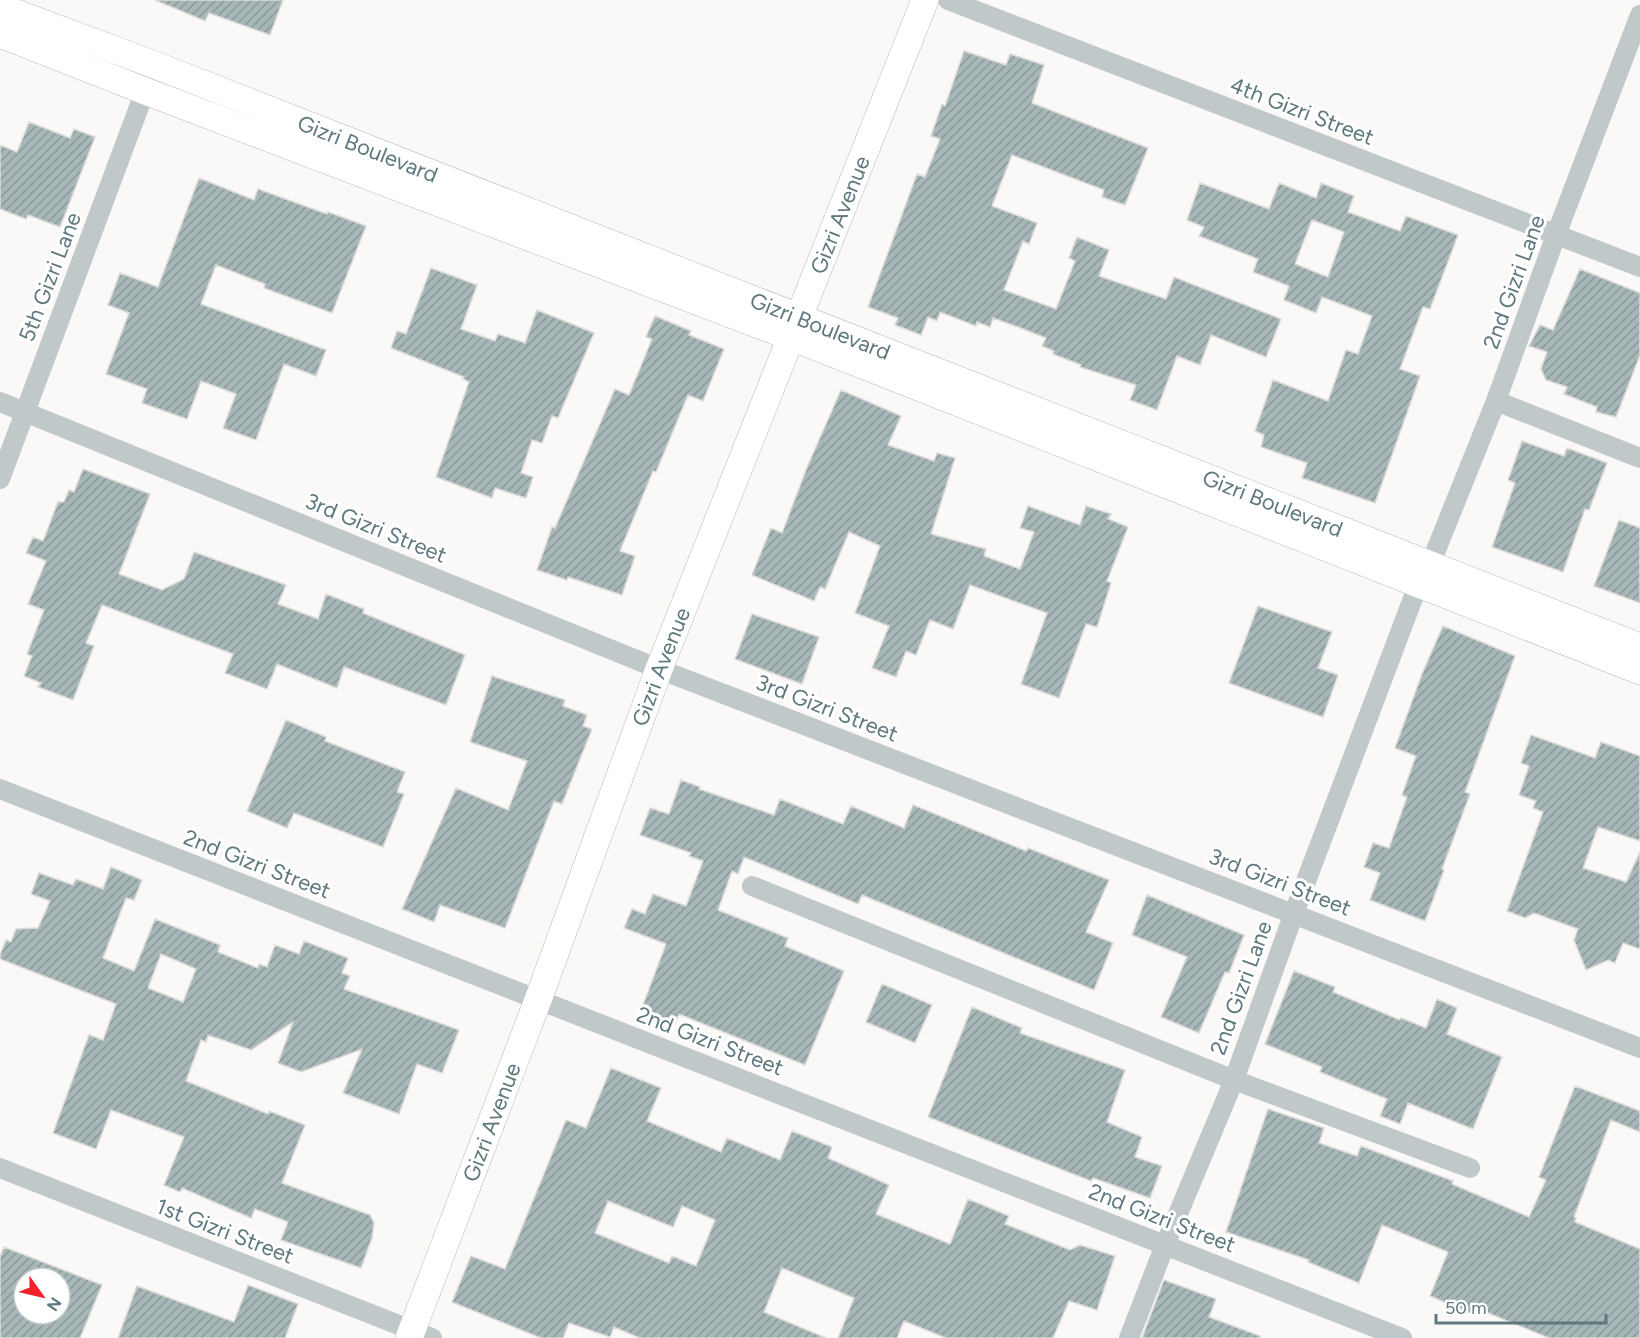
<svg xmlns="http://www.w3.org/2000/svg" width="1640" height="1338" viewBox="0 0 1640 1338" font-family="Figtree,sans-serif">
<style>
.building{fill:url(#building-hatch);stroke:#dcdbd9;stroke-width:1.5;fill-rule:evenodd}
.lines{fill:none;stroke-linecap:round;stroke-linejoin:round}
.secondary-casing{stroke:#b2bcbe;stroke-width:28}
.street{stroke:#c0c8c9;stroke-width:20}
.secondary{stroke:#fff;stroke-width:27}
.labels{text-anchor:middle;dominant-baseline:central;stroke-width:6;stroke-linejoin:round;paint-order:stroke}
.street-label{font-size:22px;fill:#5e787e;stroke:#fff}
</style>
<defs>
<pattern id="building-hatch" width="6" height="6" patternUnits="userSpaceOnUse" patternTransform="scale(1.5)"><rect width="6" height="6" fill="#a7b6b7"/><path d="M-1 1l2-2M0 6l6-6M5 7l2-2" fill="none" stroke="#8b999a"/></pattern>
</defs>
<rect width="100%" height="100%" fill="#faf9f7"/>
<path class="building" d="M 155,0 L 283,0 L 270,35 L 209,13 L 205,21 Z
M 964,51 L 1006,65 L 1010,54 L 1044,65 L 1032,103 L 1148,148 L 1125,205 L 1102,197 L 1104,190 L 1012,155 L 992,206 L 1037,223 L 1029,244 L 1023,241 L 1004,290 L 1056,309 L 1075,261 L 1069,258 L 1077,237 L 1109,250 L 1099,276 L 1166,299 L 1174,277 L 1281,319 L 1266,357 L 1211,335 L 1200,365 L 1177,356 L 1157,410 L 1130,400 L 1136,385 L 1080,367 L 1081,365 L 1053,354 L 1054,351 L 1042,346 L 1046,338 L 1018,327 L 993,318 L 990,327 L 977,322 L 976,326 L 940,312 L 937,321 L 928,317 L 921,335 L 895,325 L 898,318 L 868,307 L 917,174 L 925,177 L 940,139 L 931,136 L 942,104 L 945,106 Z
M 29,122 L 70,138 L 74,129 L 95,137 L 60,227 L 28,215 L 26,219 L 0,209 L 0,145 L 17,152 Z
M 199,178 L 254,200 L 258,189 L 327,214 L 328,212 L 366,226 L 332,313 L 264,288 L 265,284 L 216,265 L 201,304 L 326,350 L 316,376 L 284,364 L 256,440 L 223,428 L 236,394 L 201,381 L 187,419 L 142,403 L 147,389 L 106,374 L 129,313 L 108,305 L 120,273 L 158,287 Z
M 1200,183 L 1269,209 L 1279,183 L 1316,198 L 1321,183 L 1354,196 L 1348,212 L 1400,231 L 1406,216 L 1458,235 L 1430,309 L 1423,307 L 1400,369 L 1420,376 L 1375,503 L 1302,478 L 1307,463 L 1261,447 L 1264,435 L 1255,431 L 1273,380 L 1328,401 L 1346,350 L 1358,354 L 1372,316 L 1322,297 L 1316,313 L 1284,300 L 1289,286 L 1253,272 L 1258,259 L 1199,236 L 1204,227 L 1187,220 ZM 1312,220 L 1344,232 L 1328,277 L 1295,264 Z
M 431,268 L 477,285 L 461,329 L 495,341 L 498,334 L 525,343 L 537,310 L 594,333 L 558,418 L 552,416 L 542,443 L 532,440 L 521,473 L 533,477 L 526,498 L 495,488 L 492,498 L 436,477 L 469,382 L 463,379 L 464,377 L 391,348 L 397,331 L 406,334 Z
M 1580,269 L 1640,293 L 1640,355 L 1616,417 L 1596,412 L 1597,407 L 1564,394 L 1567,387 L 1546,380 L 1541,369 L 1547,352 L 1529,346 L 1540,325 L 1553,330 Z
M 655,316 L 691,331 L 689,335 L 724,349 L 703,401 L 688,395 L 656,472 L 653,471 L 620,551 L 635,556 L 622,595 L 568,577 L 567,580 L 537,570 L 552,527 L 555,528 L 615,389 L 629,395 L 652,339 L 646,337 Z
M 841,390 L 901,416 L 888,445 L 934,461 L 937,453 L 955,458 L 931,534 L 986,549 L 984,556 L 1020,569 L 1034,532 L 1020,528 L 1028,506 L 1080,525 L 1086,506 L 1111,514 L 1108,519 L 1128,527 L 1107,581 L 1111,583 L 1097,627 L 1086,624 L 1059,698 L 1021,684 L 1047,613 L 970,585 L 953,629 L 930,620 L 916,655 L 906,651 L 896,677 L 872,668 L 889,626 L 855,613 L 880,546 L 849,532 L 825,589 L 820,587 L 814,601 L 752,575 L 771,528 L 782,533 L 808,465 Z
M 1522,441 L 1564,456 L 1567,448 L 1607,463 L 1589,510 L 1585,509 L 1563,572 L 1492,547 L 1515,483 L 1508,480 Z
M 83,469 L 150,494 L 119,574 L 162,590 L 184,579 L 194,552 L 286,585 L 278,604 L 318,619 L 326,594 L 364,609 L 363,613 L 465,655 L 446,705 L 344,667 L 337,688 L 277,664 L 267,689 L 225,673 L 233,654 L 102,605 L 86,643 L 94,646 L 73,700 L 38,687 L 41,683 L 24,676 L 32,656 L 27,654 L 44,610 L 28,604 L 46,561 L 26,553 L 33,537 L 43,541 L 58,502 L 64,502 L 69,490 L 74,492 Z
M 1619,520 L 1640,528 L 1640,603 L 1594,586 Z
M 1258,606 L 1332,632 L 1318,668 L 1338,675 L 1323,717 L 1229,683 Z
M 752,614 L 819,637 L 802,684 L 735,659 Z
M 1443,626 L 1515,656 L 1465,792 L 1470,794 L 1442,869 L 1444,870 L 1425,921 L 1370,900 L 1380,873 L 1364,867 L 1373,843 L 1389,848 L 1407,797 L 1402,795 L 1416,756 L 1395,748 L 1422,674 Z
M 492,676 L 565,700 L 563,706 L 587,715 L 583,726 L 592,729 L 562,804 L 554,801 L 505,928 L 440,905 L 434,922 L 402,909 L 456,788 L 508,810 L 527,761 L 470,742 Z
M 286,720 L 326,737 L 325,741 L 405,772 L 397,792 L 404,794 L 383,847 L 294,813 L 287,828 L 247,811 Z
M 1531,735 L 1595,758 L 1601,742 L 1640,756 L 1640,841 L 1598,827 L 1583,868 L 1626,882 L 1640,852 L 1640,949 L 1623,943 L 1615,963 L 1608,960 L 1586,970 L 1574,940 L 1578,929 L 1534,913 L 1525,918 L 1507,911 L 1543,812 L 1533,808 L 1536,801 L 1519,795 L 1529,766 L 1521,763 Z
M 681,780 L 700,787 L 699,789 L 774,815 L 780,799 L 843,824 L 851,806 L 904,828 L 913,805 L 1026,851 L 1028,848 L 1109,880 L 1086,932 L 1113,943 L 1094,990 L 862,895 L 858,904 L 744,857 L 738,874 L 732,871 L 718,910 L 788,938 L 785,946 L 844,971 L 805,1065 L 679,1014 L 675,1023 L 641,1010 L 666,944 L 624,928 L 632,909 L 645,914 L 653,894 L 686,906 L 703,861 L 689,856 L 691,853 L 640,835 L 650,808 L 669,814 Z
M 111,867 L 142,880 L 134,900 L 126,898 L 103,958 L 134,971 L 155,919 L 220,945 L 218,952 L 258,968 L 259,964 L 267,967 L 275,945 L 299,954 L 304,941 L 348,958 L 342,973 L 350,976 L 344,989 L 459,1030 L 442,1073 L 417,1064 L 399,1114 L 343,1093 L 362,1049 L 301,1072 L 278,1063 L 293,1022 L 251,1050 L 208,1035 L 206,1042 L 201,1040 L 186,1081 L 268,1114 L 269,1111 L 305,1125 L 282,1183 L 370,1215 L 374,1223 L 372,1238 L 361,1268 L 281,1240 L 288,1222 L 255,1209 L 251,1218 L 182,1188 L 180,1192 L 164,1185 L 184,1137 L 111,1110 L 96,1149 L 53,1133 L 89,1035 L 103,1040 L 116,1004 L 0,959 L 0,955 L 6,940 L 11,942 L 16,929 L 38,928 L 50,901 L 31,894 L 39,873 L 73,885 L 76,879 L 103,889 ZM 161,954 L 196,969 L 183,1002 L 148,988 Z
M 1147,895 L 1244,935 L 1229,973 L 1225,972 L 1199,1033 L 1161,1017 L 1187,957 L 1132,935 Z
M 1294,971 L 1335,987 L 1333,992 L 1400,1020 L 1401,1018 L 1426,1028 L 1437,999 L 1457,1008 L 1447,1034 L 1502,1057 L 1473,1129 L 1408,1103 L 1400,1124 L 1380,1116 L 1387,1099 L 1320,1072 L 1322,1067 L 1265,1044 Z
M 882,984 L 932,1005 L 915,1043 L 866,1022 Z
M 972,1007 L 1022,1028 L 1020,1033 L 1125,1070 L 1107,1122 L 1142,1137 L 1135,1157 L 1162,1166 L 1150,1198 L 1093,1178 L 1091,1181 L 928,1117 Z
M 611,1068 L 661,1088 L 647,1121 L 721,1152 L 727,1138 L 780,1160 L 792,1131 L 832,1147 L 828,1158 L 889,1185 L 876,1214 L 950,1244 L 968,1199 L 1009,1216 L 1005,1224 L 1070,1250 L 1080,1245 L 1115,1256 L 1097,1310 L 1069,1301 L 1053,1338 L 946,1338 L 904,1321 L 897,1338 L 838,1338 L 854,1298 L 782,1268 L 764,1312 L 826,1338 L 640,1338 L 614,1327 L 610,1337 L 569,1323 L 563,1338 L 541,1338 L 452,1302 L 471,1256 L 505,1269 L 566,1120 L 586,1128 ZM 608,1201 L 673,1227 L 682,1206 L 715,1220 L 696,1266 L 672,1256 L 669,1263 L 595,1233 Z
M 1575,1086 L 1640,1111 L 1640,1132 L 1611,1120 L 1574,1217 L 1576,1218 L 1575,1222 L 1640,1249 L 1640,1338 L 1549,1338 L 1476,1308 L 1473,1314 L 1430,1296 L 1448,1252 L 1382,1225 L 1359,1283 L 1308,1262 L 1309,1260 L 1226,1232 L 1268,1109 L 1324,1128 L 1319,1143 L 1357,1156 L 1361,1146 L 1453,1181 L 1452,1184 L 1529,1217 L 1546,1180 L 1539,1177 Z
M 4,1247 L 102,1285 L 80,1338 L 0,1338 L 0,1257 ZM 24,1278 L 60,1278 L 60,1314 L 24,1314 Z
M 1164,1280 L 1216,1299 L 1209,1317 L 1260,1336 L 1260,1338 L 1142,1338 Z
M 248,1285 L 298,1304 L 285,1338 L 118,1338 L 137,1286 L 234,1322 Z"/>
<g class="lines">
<defs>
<g id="secondary">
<path id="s1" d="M 0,7 L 155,65 L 1640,647"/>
<path d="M 0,34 L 145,91 L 791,337 L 1640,671"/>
<path id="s2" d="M 409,1338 L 538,1000 L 659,669 L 925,0"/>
</g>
</defs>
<use href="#secondary" class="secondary-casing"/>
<path class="street" d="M 948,0 L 1640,267
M 1496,401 L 1640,458
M 0,402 L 659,669 L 1640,1048
M 0,479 L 145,91
M 1430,565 L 1496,401 L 1556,235 L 1640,15
M 0,789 L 1402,1338
M 752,886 L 1234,1080 L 1470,1168
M 0,1168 L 432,1338
M 1129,1338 L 1165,1245 L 1234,1080 L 1294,913 L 1418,585"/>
<use href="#secondary" class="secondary"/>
</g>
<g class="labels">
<g class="street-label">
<text transform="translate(1302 111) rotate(21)">4th Gizri Street</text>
<text stroke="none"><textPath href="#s1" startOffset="394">Gizri Boulevard</textPath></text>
<text stroke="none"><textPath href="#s2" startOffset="1203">Gizri Avenue</textPath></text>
<text transform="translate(50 277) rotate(-69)">5th Gizri Lane</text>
<text transform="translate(1514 282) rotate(-70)">2nd Gizri Lane</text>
<text stroke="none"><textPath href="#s1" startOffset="880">Gizri Boulevard</textPath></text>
<text stroke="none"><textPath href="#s1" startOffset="1366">Gizri Boulevard</textPath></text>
<text transform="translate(376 528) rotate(22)">3rd Gizri Street</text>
<text stroke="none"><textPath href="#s2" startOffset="717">Gizri Avenue</textPath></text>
<text transform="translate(827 708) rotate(21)">3rd Gizri Street</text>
<text transform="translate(257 864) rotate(21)">2nd Gizri Street</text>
<text transform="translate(1280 882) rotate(21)">3rd Gizri Street</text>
<text transform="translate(1241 988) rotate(-70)">2nd Gizri Lane</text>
<text transform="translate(710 1041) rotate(21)">2nd Gizri Street</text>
<text stroke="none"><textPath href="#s2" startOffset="231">Gizri Avenue</textPath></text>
<text transform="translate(1162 1218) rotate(21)">2nd Gizri Street</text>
<text transform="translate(225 1231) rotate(21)">1st Gizri Street</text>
</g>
</g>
<g transform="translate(42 1296) rotate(124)"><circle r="28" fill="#ffffff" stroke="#bfc9cb" stroke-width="1.5"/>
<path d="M0-4.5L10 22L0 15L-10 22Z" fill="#f02128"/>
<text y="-9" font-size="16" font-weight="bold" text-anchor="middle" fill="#5e787e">N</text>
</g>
<path d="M1436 1314v9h170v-9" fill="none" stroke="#5e787e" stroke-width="3"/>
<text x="1445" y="1314" font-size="18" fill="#5e787e" stroke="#ffffff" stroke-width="4.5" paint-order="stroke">50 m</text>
</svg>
